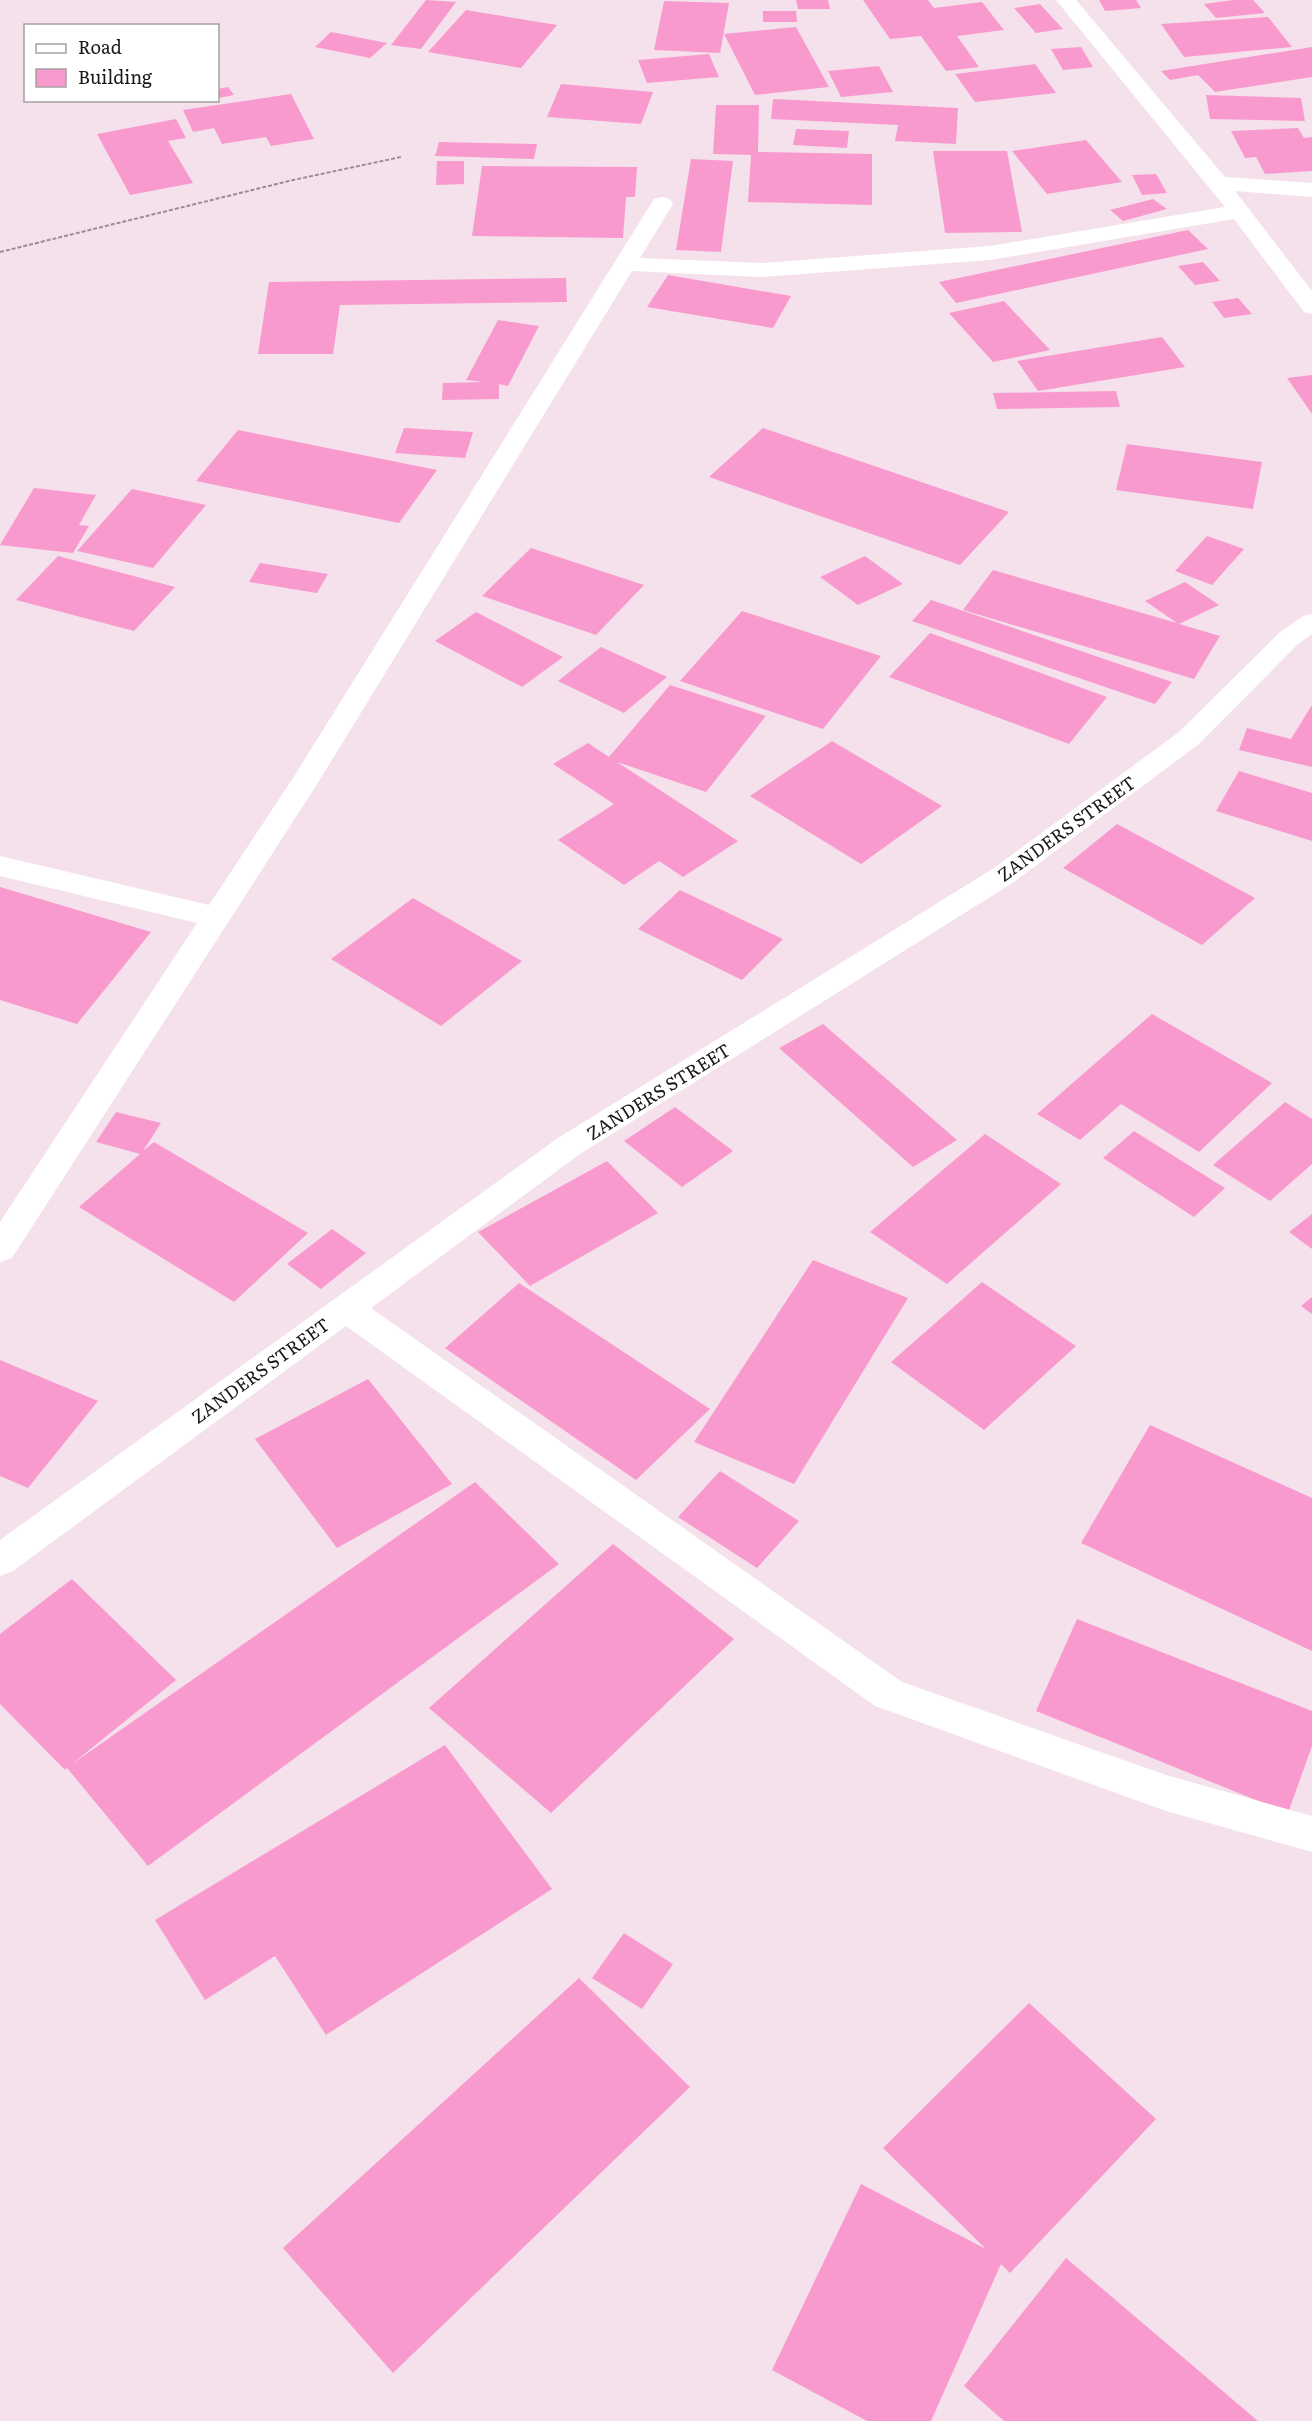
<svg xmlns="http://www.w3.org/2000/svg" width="1312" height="2421" viewBox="0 0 1312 2421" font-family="Literata,serif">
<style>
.building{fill:#f99acf}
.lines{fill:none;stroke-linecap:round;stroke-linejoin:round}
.path{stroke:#9a8c93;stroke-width:2;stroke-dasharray:4 2;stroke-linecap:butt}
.minor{fill:#fff;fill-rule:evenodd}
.labels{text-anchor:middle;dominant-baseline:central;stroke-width:6;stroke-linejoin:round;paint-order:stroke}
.street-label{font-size:18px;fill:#1b1518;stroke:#fff}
</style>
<rect width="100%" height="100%" fill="#f5e1eb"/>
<path class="building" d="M 426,0 L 456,2 L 421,49 L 391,45 Z
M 796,0 L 828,0 L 830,9 L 798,9 Z
M 863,0 L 928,0 L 934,8 L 982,2 L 1004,30 L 957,36 L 979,67 L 946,71 L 921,36 L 890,39 Z
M 1099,0 L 1136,0 L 1141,8 L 1105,11 Z
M 1233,0 L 1253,0 L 1265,13 L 1216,18 L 1204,4 Z
M 664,1 L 729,3 L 720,53 L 654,50 Z
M 1040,4 L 1063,29 L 1036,33 L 1014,8 Z
M 466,10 L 557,25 L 521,68 L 428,52 Z
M 763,11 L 796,11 L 797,22 L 763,22 Z
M 1268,17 L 1292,47 L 1184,57 L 1161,24 Z
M 796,27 L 829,87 L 755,95 L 724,34 Z
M 331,32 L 387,43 L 370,58 L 315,47 Z
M 1081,47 L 1093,67 L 1063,70 L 1051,49 Z
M 1312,47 L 1312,77 L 1215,92 L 1198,75 L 1170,80 L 1161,71 Z
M 709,54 L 719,77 L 647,83 L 638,60 Z
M 1035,64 L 1056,93 L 975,102 L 955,74 Z
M 879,66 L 893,92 L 841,97 L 828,71 Z
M 561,84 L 653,92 L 641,124 L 547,117 Z
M 228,87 L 234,95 L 218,98 L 218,89 Z
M 291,94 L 314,139 L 271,146 L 266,137 L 222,144 L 214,128 L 193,132 L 183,110 Z
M 1206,95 L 1301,98 L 1305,121 L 1210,119 Z
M 773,99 L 958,108 L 956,144 L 895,141 L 898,125 L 771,119 Z
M 716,105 L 759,105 L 758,152 L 872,154 L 872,205 L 748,202 L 751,155 L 713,154 Z
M 176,119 L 186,138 L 168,141 L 193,183 L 130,195 L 97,134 Z
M 1298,128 L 1304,138 L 1312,137 L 1312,171 L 1265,174 L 1256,157 L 1245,158 L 1231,131 Z
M 796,129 L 849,131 L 847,148 L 793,145 Z
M 1086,140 L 1122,182 L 1047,194 L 1012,151 Z
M 439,142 L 537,144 L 534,159 L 435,156 Z
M 933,151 L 1007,151 L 1022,232 L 945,233 Z
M 691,159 L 733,161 L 721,252 L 676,250 Z
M 437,161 L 464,161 L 464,184 L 436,185 Z
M 482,166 L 637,167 L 635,197 L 626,197 L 623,238 L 472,236 Z
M 1156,174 L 1167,193 L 1142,195 L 1132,175 Z
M 1153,199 L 1167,209 L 1123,221 L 1110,210 Z
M 1188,230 L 1208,249 L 956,303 L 939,282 Z
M 1203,262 L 1220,281 L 1195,285 L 1178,266 Z
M 668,275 L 791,296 L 773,328 L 647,307 Z
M 566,278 L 567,302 L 340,305 L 333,354 L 258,354 L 269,282 Z
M 1238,298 L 1252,314 L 1224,318 L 1212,302 Z
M 1004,301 L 1050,350 L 993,362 L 949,313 Z
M 498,320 L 539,326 L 508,386 L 499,384 L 499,399 L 442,400 L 443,383 L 483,382 L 466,380 Z
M 1162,337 L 1185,367 L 1038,391 L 1017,361 Z
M 1312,375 L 1312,414 L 1287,378 Z
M 1116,391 L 1120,407 L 997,409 L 993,393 Z
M 404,428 L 473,432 L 465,458 L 395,453 Z
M 763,428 L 1009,512 L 960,565 L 709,477 Z
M 238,430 L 437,470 L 399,523 L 196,481 Z
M 1127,444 L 1262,462 L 1253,509 L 1116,490 Z
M 34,488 L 96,495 L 79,525 L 89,526 L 73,553 L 0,545 Z
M 132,489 L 206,505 L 153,568 L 77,551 Z
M 1207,536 L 1244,549 L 1212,585 L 1175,571 Z
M 531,548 L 644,585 L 596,635 L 482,596 Z
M 58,556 L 175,587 L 134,631 L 16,600 Z
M 865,556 L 903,584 L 858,605 L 820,577 Z
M 260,563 L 328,574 L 317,593 L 249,582 Z
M 993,570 L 1177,623 L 1145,601 L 1185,582 L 1219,605 L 1179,624 L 1220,636 L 1194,679 L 963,610 Z
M 931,600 L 1172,682 L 1155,704 L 912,621 Z
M 742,611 L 881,656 L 823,729 L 680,681 Z
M 476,612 L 563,657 L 522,687 L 435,641 Z
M 930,633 L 1107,697 L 1069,744 L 889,677 Z
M 601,647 L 667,677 L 624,713 L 558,681 Z
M 670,685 L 766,716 L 706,792 L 617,762 L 738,841 L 683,877 L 659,861 L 624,885 L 558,840 L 614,804 L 553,764 L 588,743 L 609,757 Z
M 1312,705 L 1312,767 L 1239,750 L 1247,728 L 1291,739 Z
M 832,741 L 942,806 L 861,864 L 750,796 Z
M 1239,771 L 1312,793 L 1312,841 L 1216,811 Z
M 1117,824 L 1255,898 L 1202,945 L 1063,868 Z
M 0,887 L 151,932 L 77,1024 L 0,1000 Z
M 680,890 L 783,939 L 742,980 L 638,929 Z
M 413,898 L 522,961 L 441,1026 L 331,959 Z
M 1152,1014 L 1272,1083 L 1199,1152 L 1121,1104 L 1080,1140 L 1037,1114 Z
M 823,1024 L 957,1140 L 913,1167 L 779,1048 Z
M 1285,1102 L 1312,1119 L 1312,1164 L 1270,1201 L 1213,1165 Z
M 675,1107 L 733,1151 L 682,1187 L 624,1141 Z
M 116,1112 L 161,1123 L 143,1151 L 154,1142 L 308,1233 L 234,1302 L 79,1207 L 140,1154 L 96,1142 Z
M 1134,1131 L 1225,1188 L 1194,1217 L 1103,1158 Z
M 985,1134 L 1061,1184 L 947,1284 L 870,1232 Z
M 607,1161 L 658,1213 L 530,1286 L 478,1232 Z
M 1312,1214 L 1312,1249 L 1289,1232 Z
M 332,1229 L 366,1253 L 321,1289 L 287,1264 Z
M 813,1260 L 908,1298 L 794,1484 L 694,1442 Z
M 982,1282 L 1076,1346 L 984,1430 L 891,1362 Z
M 519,1283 L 710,1409 L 636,1480 L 445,1348 Z
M 1312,1297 L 1312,1314 L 1301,1306 Z
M 0,1360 L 98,1401 L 28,1488 L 0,1476 Z
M 368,1379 L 452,1484 L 337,1548 L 255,1439 Z
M 1150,1425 L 1312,1498 L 1312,1651 L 1081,1543 Z
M 720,1471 L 799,1521 L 757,1568 L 678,1517 Z
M 475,1482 L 559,1564 L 148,1866 L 67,1768 L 65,1770 L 0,1704 L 0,1634 L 72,1579 L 176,1680 L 72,1764 Z
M 613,1544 L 734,1639 L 551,1813 L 429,1708 Z
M 1077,1619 L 1312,1711 L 1312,1746 L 1288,1813 L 1036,1711 Z
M 445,1745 L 552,1889 L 326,2035 L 275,1956 L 205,2000 L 155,1920 Z
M 624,1933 L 673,1964 L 642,2009 L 592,1978 Z
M 579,1978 L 690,2087 L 393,2373 L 283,2248 Z
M 1029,2003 L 1156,2119 L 1010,2273 L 1001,2264 L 931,2421 L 867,2421 L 772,2370 L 861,2184 L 986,2249 L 883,2148 Z
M 1066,2258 L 1258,2421 L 1004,2421 L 964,2386 Z"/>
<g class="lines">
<path class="path" d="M 0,252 L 293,180 L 401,157"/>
<path class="minor" d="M 1056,0 L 1076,0 L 1225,177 L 1312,183 L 1312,197 L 1235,191 L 1312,291 L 1312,314 L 1304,312 L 1234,219 L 990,260 L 761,277 L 632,271 L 319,781 L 12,1258 L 0,1262 L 0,1222 L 197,923 L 0,876 L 0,856 L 209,905 L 293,778 L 654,199 L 662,197 L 670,199 L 673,204 L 640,258 L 761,263 L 990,246 L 1225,207 Z
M 1312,614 L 1312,634 L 1297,645 L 1199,744 L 1014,882 L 580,1154 L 371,1308 L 902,1682 L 1166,1775 L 1312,1816 L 1312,1852 L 1166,1811 L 875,1706 L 346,1326 L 13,1571 L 0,1576 L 0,1540 L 558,1138 L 994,868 L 1179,732 L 1279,633 L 1303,616 Z"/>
</g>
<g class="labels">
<g class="street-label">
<text transform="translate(1066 828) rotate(-36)">ZANDERS STREET</text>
<text transform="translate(658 1091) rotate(-32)">ZANDERS STREET</text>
<text transform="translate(260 1370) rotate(-36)">ZANDERS STREET</text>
</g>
</g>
<rect x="24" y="24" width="195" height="78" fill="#ffffff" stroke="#a4a1a3" stroke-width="1.5"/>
<rect x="36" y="44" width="30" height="9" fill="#ffffff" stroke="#a4a1a3" stroke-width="1.5"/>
<text x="78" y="54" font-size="18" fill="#1b1518">Road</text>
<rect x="36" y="69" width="30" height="18" fill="#f99acf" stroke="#a4a1a3" stroke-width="1.5"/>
<text x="78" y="84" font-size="18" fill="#1b1518">Building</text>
</svg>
